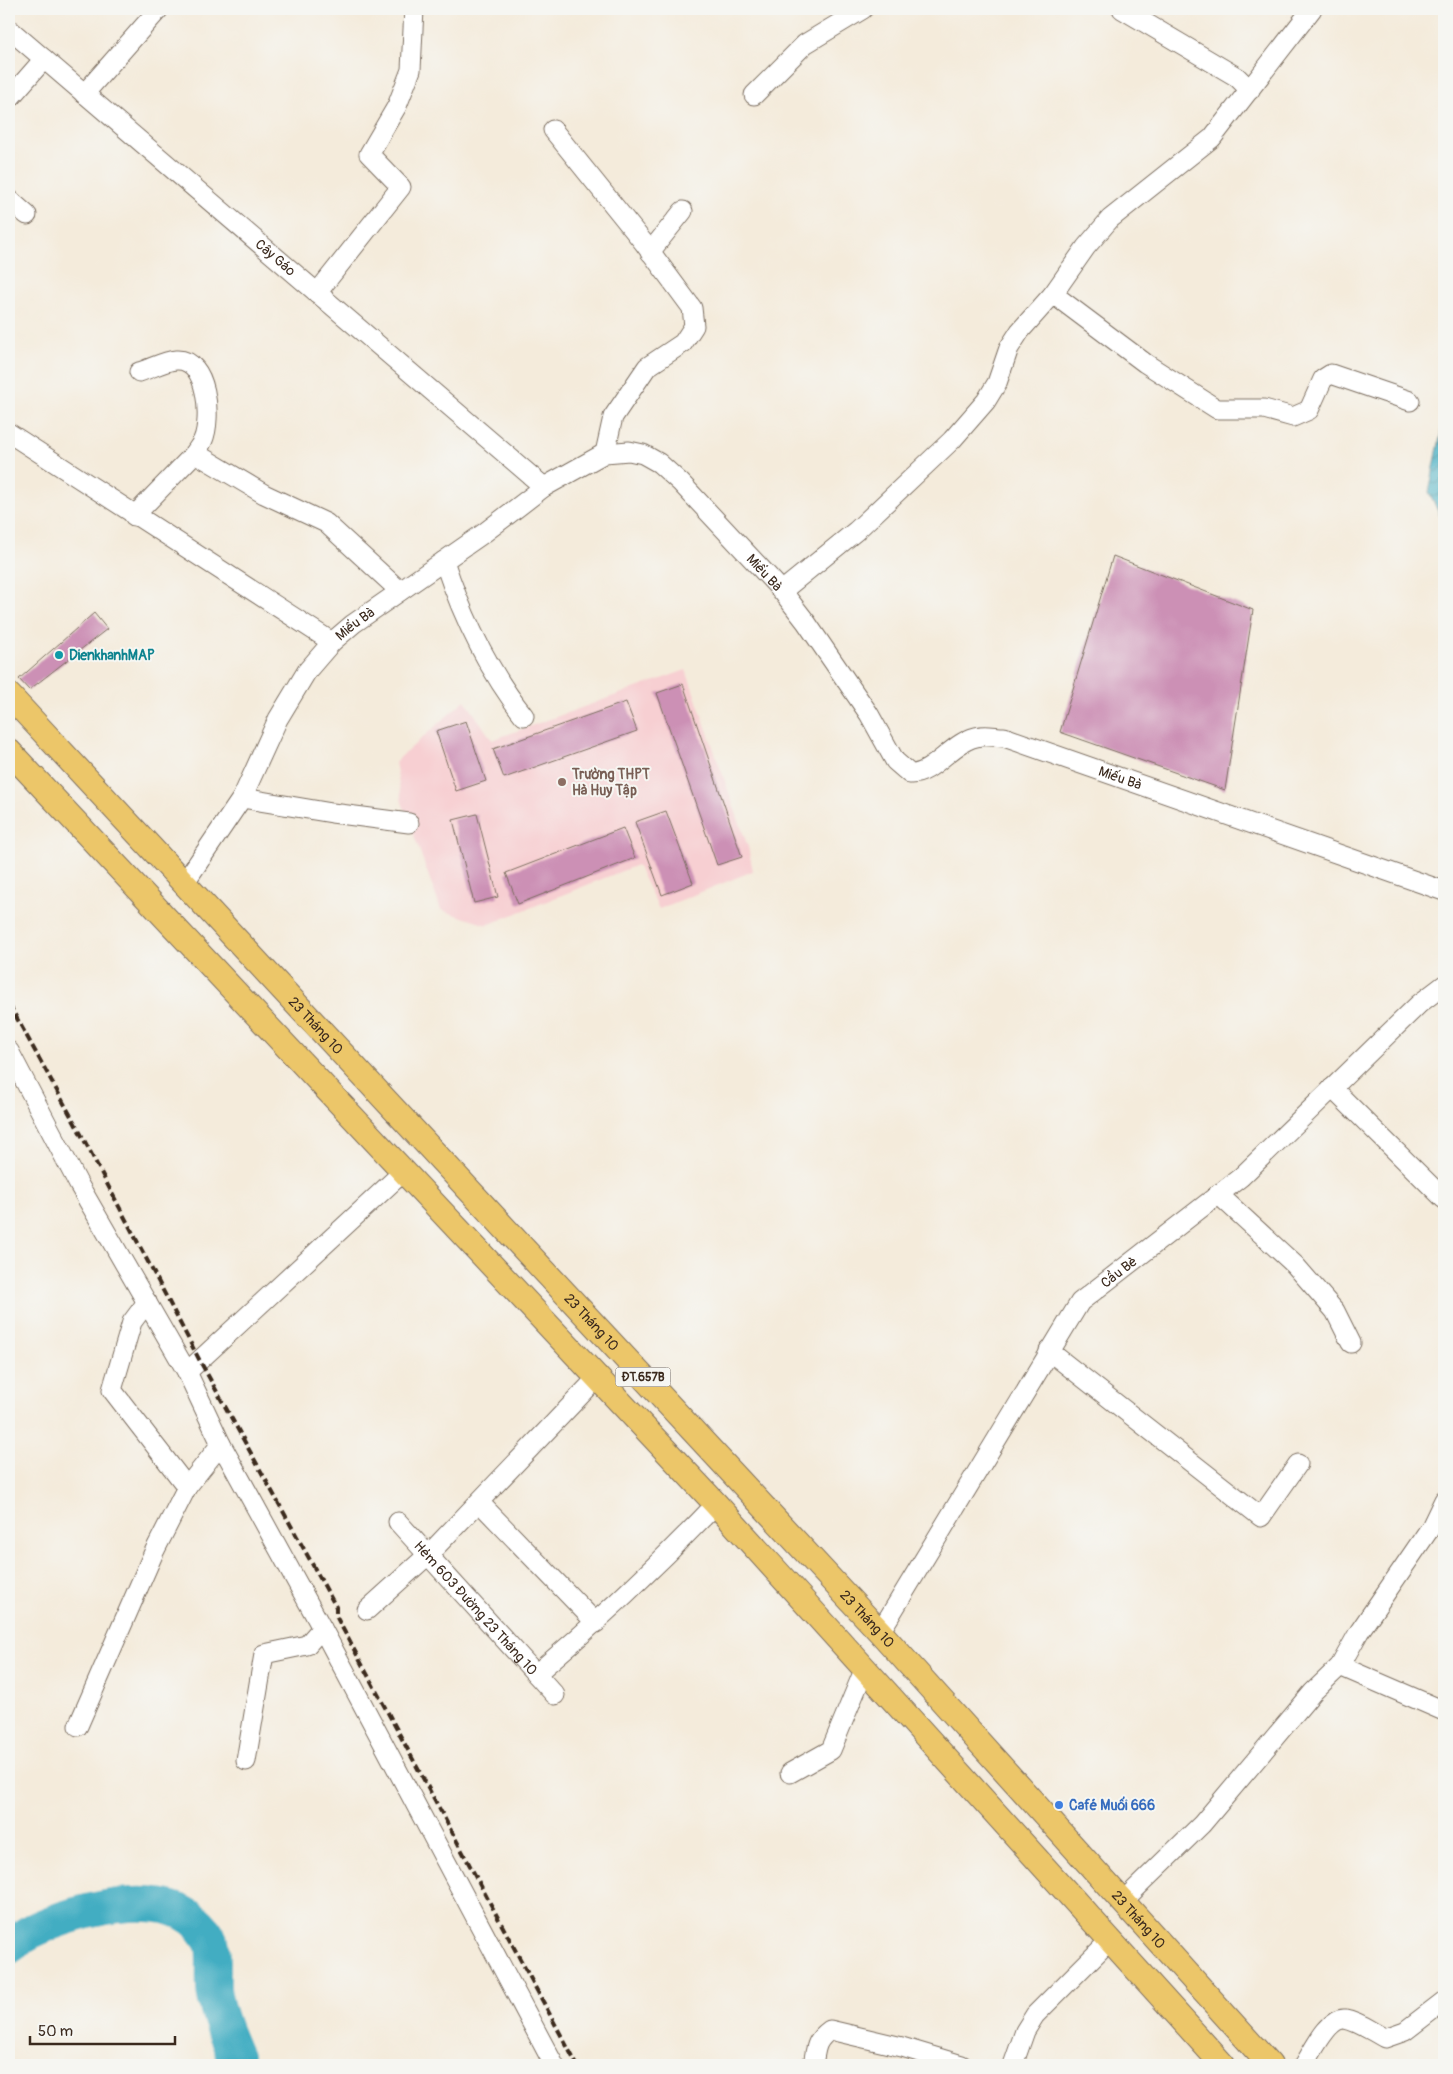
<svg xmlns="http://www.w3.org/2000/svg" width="1453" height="2074" viewBox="0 0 1453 2074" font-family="Pangolin,sans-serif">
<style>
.built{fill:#f7cfd2}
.water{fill:url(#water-waves);stroke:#3f6c70}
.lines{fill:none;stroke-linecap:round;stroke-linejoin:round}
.river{stroke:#43adc2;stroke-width:35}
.building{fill:#cc90b5}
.minor-casing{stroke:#7c6e60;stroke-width:21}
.major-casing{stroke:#7c6e60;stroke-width:26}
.path{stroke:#7c6e60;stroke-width:3;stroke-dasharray:1 4;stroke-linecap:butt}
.minor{stroke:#fff;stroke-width:19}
.major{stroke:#ecc669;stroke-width:24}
.rail{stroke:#3b2a1e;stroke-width:4;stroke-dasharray:8 4;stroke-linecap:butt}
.culture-dot{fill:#0f9aa8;stroke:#f6f6f2;stroke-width:2}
.education-dot{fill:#8d6e63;stroke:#f6f6f2;stroke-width:2}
.shop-dot{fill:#3f7fe0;stroke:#f6f6f2;stroke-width:2}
.labels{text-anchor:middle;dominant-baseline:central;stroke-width:4;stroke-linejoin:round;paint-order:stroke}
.shield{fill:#f6f6f2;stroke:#73675e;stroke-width:1}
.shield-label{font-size:12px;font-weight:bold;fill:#3b2a1e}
.street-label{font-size:14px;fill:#3b2a1e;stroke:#f6f6f2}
.culture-label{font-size:14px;font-weight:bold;fill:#0d838f;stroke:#f6f6f2;text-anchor:start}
.education-label{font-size:14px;font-weight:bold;fill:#785e54;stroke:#f6f6f2;text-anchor:start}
.shop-label{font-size:14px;font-weight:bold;fill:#366cbe;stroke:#f6f6f2;text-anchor:start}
</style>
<defs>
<pattern id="water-waves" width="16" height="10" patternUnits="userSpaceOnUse" patternTransform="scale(1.25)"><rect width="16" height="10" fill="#43adc2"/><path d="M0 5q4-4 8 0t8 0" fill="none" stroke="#398d9d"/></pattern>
</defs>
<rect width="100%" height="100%" fill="#f6f6f2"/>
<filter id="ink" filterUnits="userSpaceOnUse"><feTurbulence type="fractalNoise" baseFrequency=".02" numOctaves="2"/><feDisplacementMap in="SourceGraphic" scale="10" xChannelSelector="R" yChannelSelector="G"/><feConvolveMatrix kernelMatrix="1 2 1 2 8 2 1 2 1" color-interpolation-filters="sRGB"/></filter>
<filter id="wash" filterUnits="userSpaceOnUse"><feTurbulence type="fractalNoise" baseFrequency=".0096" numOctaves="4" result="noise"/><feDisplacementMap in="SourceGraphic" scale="20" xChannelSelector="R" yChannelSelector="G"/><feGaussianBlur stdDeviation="1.12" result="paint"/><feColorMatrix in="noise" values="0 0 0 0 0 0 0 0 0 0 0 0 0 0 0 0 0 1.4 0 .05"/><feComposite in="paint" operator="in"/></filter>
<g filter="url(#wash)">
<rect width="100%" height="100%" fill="#f4ebdb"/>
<path class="built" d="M 686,670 L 748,847 L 753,871 L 659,909 L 637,865 L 487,925 L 441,910 L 402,802 L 395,762 L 465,700 L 492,740 Z"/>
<path class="water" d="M 1444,417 L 1444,524 L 1429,492 Z"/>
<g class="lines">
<path class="river" d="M 9,1947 C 16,1942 23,1936 30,1932 C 77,1909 186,1878 212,1944 C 215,1953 212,1981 214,1993 C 218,2018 229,2042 239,2065"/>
</g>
<g id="blocks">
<path class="building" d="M 1113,556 L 1253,610 L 1225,790 L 1060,732 Z
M 94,613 L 107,629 L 29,690 L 19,679 Z
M 683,684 L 742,857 L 717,865 L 657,693 Z
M 626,702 L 637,731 L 504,778 L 493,749 Z
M 466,721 L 486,781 L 456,791 L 436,731 Z
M 666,811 L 693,883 L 662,895 L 635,822 Z
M 477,814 L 498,897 L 474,903 L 453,820 Z
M 623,828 L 635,858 L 518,904 L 506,873 Z"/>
</g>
</g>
<g filter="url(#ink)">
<use href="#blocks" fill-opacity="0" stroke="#7c6e60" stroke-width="1"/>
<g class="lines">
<defs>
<g id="minor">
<path d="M 1122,9 L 1237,77 L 1250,90"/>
<path id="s1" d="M 9,29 L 544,487"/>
<path d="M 84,94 L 159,9"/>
<path d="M 754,95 L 805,44 L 863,9"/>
<path d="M 9,99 L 44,59"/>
<path d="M 553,130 L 644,243 L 692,308 L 694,326 L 683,343 L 647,367 L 613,417 L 605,453"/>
<path d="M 9,199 L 27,215"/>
<path d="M 650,252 L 683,211"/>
<path d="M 317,293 L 401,187 L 369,154 L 397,106 L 411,70 L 414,9"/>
<path d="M 1053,294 L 1145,363 L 1217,409 L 1264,409 L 1293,417 L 1309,410 L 1323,379 L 1331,374 L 1410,401"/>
<path d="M 139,372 C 150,369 164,361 176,360 C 208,358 212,419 203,440 C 201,445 197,449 195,453 L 264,494 L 326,523 L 400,591"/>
<path d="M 9,433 L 332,642"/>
<path d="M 134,516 L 195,453"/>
<path d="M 444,561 C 463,618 487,669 524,716"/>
<path d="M 782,591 L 856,531 L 952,440 L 986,401 L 997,383 L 1009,348 L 1020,331 L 1053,294 L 1086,247 L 1110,219 L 1212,138 L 1312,9"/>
<path d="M 242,798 L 332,813 L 409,823"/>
<path id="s2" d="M 185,882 L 242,798 L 278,719 L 307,671 L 332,642 L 353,624 L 484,533 L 544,487 L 605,453 L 629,451 L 643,454 L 659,463 L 681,483 L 782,591 L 806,622 L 869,714 L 895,761 L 910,774 C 934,775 953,739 981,736 C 988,735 997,737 1004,737 L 1444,891"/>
<path d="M 9,1051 L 79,1185 L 187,1372 L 221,1444 L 322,1628 L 554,2065"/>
<path d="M 1332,1088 L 1444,1199"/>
<path d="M 1218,1194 L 1295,1265 L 1335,1311 L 1351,1343"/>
<path d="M 147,1302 L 132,1322 L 112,1390 L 187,1487"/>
<path d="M 1049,1351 L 1261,1517 L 1298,1464"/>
<path d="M 187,1372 L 403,1172"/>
<path d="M 479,1502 L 596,1623"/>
<path id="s3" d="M 398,1522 L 555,1695"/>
<path d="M 367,1610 L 429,1554 L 597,1378"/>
<path id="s4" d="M 880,1632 L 1080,1302 L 1241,1177 L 1419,1004 L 1444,985"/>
<path d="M 1340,1666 L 1444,1711"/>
<path d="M 536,1674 C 600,1620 659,1564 716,1504"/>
<path d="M 78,1726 L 154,1552 L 187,1487 L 221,1444"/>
<path d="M 246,1761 L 264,1654 L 307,1645 L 322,1628"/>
<path d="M 790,1773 L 831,1750 L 865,1668"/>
<path d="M 1123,1901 L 1202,1824 L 1313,1692 L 1340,1666 L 1359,1632 L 1431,1527 L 1444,1500"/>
<path d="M 813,2065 C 816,2048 815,2041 830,2030 L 902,2047 L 962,2065"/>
<path d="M 1013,2065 L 1025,2031 L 1035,2015 L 1110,1940"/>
<path d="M 1304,2065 C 1312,2053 1328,2017 1345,2019 C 1358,2021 1373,2032 1385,2038 L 1405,2031 L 1444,2001"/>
</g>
<g id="major">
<path id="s5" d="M 9,695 L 880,1632 L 1270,2065"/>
<path d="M 9,751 L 716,1504 L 1223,2065"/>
</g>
</defs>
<use href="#minor" class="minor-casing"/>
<use href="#major" class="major-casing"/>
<path class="path" d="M 137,2065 L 140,2063 L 142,2065"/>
<use href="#minor" class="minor"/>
<use href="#major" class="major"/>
<path class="rail" d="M 9,1004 L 82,1136 L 200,1361 L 336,1607 L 336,1616 L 577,2065"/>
</g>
</g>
<circle class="culture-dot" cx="59" cy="655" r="5"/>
<circle class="education-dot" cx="562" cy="782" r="5"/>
<circle class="shop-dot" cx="1059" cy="1805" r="5"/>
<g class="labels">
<rect class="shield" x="615.5" y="1367.5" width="55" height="19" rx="4"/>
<g class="shield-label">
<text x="643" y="1377">ĐT.657B</text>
</g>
<g class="street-label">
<text stroke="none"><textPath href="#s1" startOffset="351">Cây Gáo</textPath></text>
<text stroke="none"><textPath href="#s2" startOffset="824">Miếu Bà</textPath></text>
<text stroke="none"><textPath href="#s2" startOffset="312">Miếu Bà</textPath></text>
<text stroke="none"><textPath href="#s2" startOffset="1302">Miếu Bà</textPath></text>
<text stroke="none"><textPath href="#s5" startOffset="451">23 Tháng 10</textPath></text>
<text stroke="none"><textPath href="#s4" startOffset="435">Cầu Bè</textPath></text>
<text stroke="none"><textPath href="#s5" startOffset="856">23 Tháng 10</textPath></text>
<text stroke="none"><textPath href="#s3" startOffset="116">Hẻm 603 Đường 23 Tháng 10</textPath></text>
<text stroke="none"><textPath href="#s5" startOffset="1261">23 Tháng 10</textPath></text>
<text stroke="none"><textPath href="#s5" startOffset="1666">23 Tháng 10</textPath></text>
</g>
<g class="culture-label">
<text x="69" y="655">DienkhanhMAP</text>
</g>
<g class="education-label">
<text x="572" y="774">Trường THPT<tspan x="572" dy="16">Hà Huy Tập</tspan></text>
</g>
<g class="shop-label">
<text x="1069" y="1805">Café Muối 666</text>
</g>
</g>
<rect width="1453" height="2074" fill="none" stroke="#f6f6f2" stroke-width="30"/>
<path d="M30 2036v8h145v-8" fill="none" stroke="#3b2a1e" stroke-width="2.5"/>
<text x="38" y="2036" font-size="15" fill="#3b2a1e" stroke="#f6f6f2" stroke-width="4" paint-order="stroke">50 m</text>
</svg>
